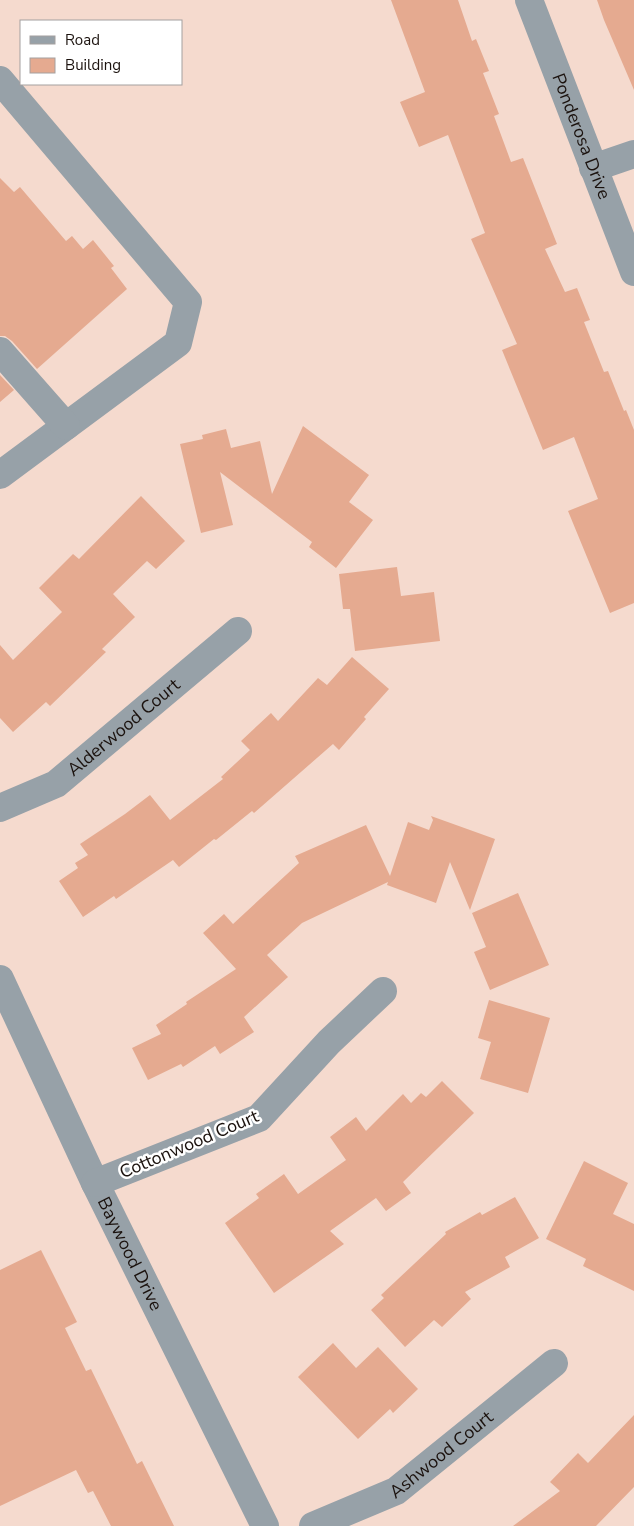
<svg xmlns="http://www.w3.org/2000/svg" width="634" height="1526" viewBox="0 0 634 1526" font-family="'Nunito Sans',sans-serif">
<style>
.building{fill:#e5aa90}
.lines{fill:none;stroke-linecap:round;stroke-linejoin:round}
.street{stroke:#97a1a8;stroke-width:28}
.labels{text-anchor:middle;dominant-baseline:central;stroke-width:5;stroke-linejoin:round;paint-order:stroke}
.street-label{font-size:18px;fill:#1b120e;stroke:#fff}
</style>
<rect width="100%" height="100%" fill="#f5dace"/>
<path class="building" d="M 391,0 L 458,0 L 472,41 L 476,39 L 489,71 L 483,73 L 499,114 L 494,116 L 511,162 L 523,158 L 557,244 L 545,249 L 565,292 L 577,288 L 590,320 L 584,322 L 604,372 L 608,371 L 624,411 L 626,410 L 634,430 L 634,603 L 610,613 L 568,511 L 598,499 L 574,437 L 543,450 L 502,350 L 517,344 L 471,239 L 485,233 L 448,135 L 419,147 L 400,102 L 425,92 Z
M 597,0 L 634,0 L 634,90 L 604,20 Z
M 0,178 L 14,192 L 20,187 L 66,241 L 72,236 L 83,249 L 93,240 L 114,266 L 111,268 L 127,289 L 37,369 L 12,341 L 5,336 L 0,336 Z
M 0,375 L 14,390 L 0,402 Z
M 303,426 L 369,475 L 349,502 L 373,520 L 336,568 L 309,547 L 312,542 L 220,472 L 233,525 L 201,533 L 180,444 L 203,439 L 202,435 L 226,429 L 231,448 L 260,441 L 272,494 Z
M 141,496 L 185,541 L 156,569 L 147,561 L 113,594 L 135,617 L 102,649 L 106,652 L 50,706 L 46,702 L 13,732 L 0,718 L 0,645 L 13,660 L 62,612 L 39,588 L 73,554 L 79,559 Z
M 397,567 L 401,596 L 434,592 L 440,641 L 355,651 L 350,609 L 343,609 L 339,574 Z
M 352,657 L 389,689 L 364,717 L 366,719 L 339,750 L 333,744 L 254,813 L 252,811 L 216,840 L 214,839 L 179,867 L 173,860 L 116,899 L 114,896 L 83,917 L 59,881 L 78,868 L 75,863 L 88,855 L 80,844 L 125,814 L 150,795 L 170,820 L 223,779 L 221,777 L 250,750 L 241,741 L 271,713 L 278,721 L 318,678 L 327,685 Z
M 431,816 L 495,839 L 470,910 L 450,862 L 436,903 L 387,885 L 388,882 L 302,923 L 267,955 L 288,977 L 244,1017 L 254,1032 L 220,1054 L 215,1046 L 183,1067 L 181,1064 L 148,1080 L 132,1048 L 161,1034 L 156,1025 L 187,1004 L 186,1002 L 236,969 L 203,933 L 224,914 L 233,924 L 299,863 L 295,856 L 366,825 L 390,876 L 408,822 L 429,830 L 433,820 Z
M 518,893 L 549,965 L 490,990 L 474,952 L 486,947 L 472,913 Z
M 489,1000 L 550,1018 L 528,1093 L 480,1079 L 491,1042 L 478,1038 Z
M 442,1081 L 474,1113 L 403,1182 L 411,1193 L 386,1211 L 376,1198 L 330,1231 L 344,1244 L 274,1293 L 225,1223 L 259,1198 L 256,1194 L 284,1174 L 298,1194 L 346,1160 L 330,1137 L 356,1117 L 366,1131 L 403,1094 L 411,1103 L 421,1093 L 426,1097 Z
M 584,1161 L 628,1183 L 613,1214 L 634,1224 L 634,1291 L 583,1266 L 586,1259 L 546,1239 Z
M 515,1197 L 539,1238 L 505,1257 L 510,1267 L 465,1292 L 471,1299 L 442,1327 L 434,1320 L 405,1347 L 371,1310 L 384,1298 L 381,1295 L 446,1234 L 445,1232 L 480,1212 L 482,1215 Z
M 41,1250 L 77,1322 L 65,1328 L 86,1371 L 91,1369 L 137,1464 L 142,1461 L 174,1526 L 111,1526 L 93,1491 L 88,1493 L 76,1470 L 0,1506 L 0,1270 Z
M 333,1343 L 356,1368 L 378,1347 L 418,1389 L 393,1413 L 390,1409 L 358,1439 L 298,1377 Z
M 634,1415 L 634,1487 L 596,1526 L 513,1526 L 560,1491 L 550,1482 L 578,1453 L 588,1463 Z"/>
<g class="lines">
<g class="street">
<path id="s1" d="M 529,0 L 634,272"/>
<path d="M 0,80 L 188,302 L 178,343 L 0,475"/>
<path d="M 593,168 L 634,154"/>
<path d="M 0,351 L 66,426"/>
<path id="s2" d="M 0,808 L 56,784 L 238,631"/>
<path id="s3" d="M 0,979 L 95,1183 L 265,1526"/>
<path d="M 95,1183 L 259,1118 L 329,1042 L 383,991"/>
<path id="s4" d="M 313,1526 L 396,1491 L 554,1363"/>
</g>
</g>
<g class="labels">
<g class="street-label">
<text stroke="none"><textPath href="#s1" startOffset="146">Ponderosa Drive</textPath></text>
<text stroke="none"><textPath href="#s2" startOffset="149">Alderwood Court</textPath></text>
<text transform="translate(189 1144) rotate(-23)">Cottonwood Court</text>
<text stroke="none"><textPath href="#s3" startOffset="304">Baywood Drive</textPath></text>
<text stroke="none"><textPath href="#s4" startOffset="148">Ashwood Court</textPath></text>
</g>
</g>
<rect x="20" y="20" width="162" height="65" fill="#ffffff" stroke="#a4a09f"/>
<rect x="30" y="36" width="25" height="8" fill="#97a1a8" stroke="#a4a09f"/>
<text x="65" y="45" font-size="15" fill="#1b120e">Road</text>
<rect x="30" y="58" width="25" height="15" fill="#e5aa90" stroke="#a4a09f"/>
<text x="65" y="70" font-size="15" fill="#1b120e">Building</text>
</svg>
